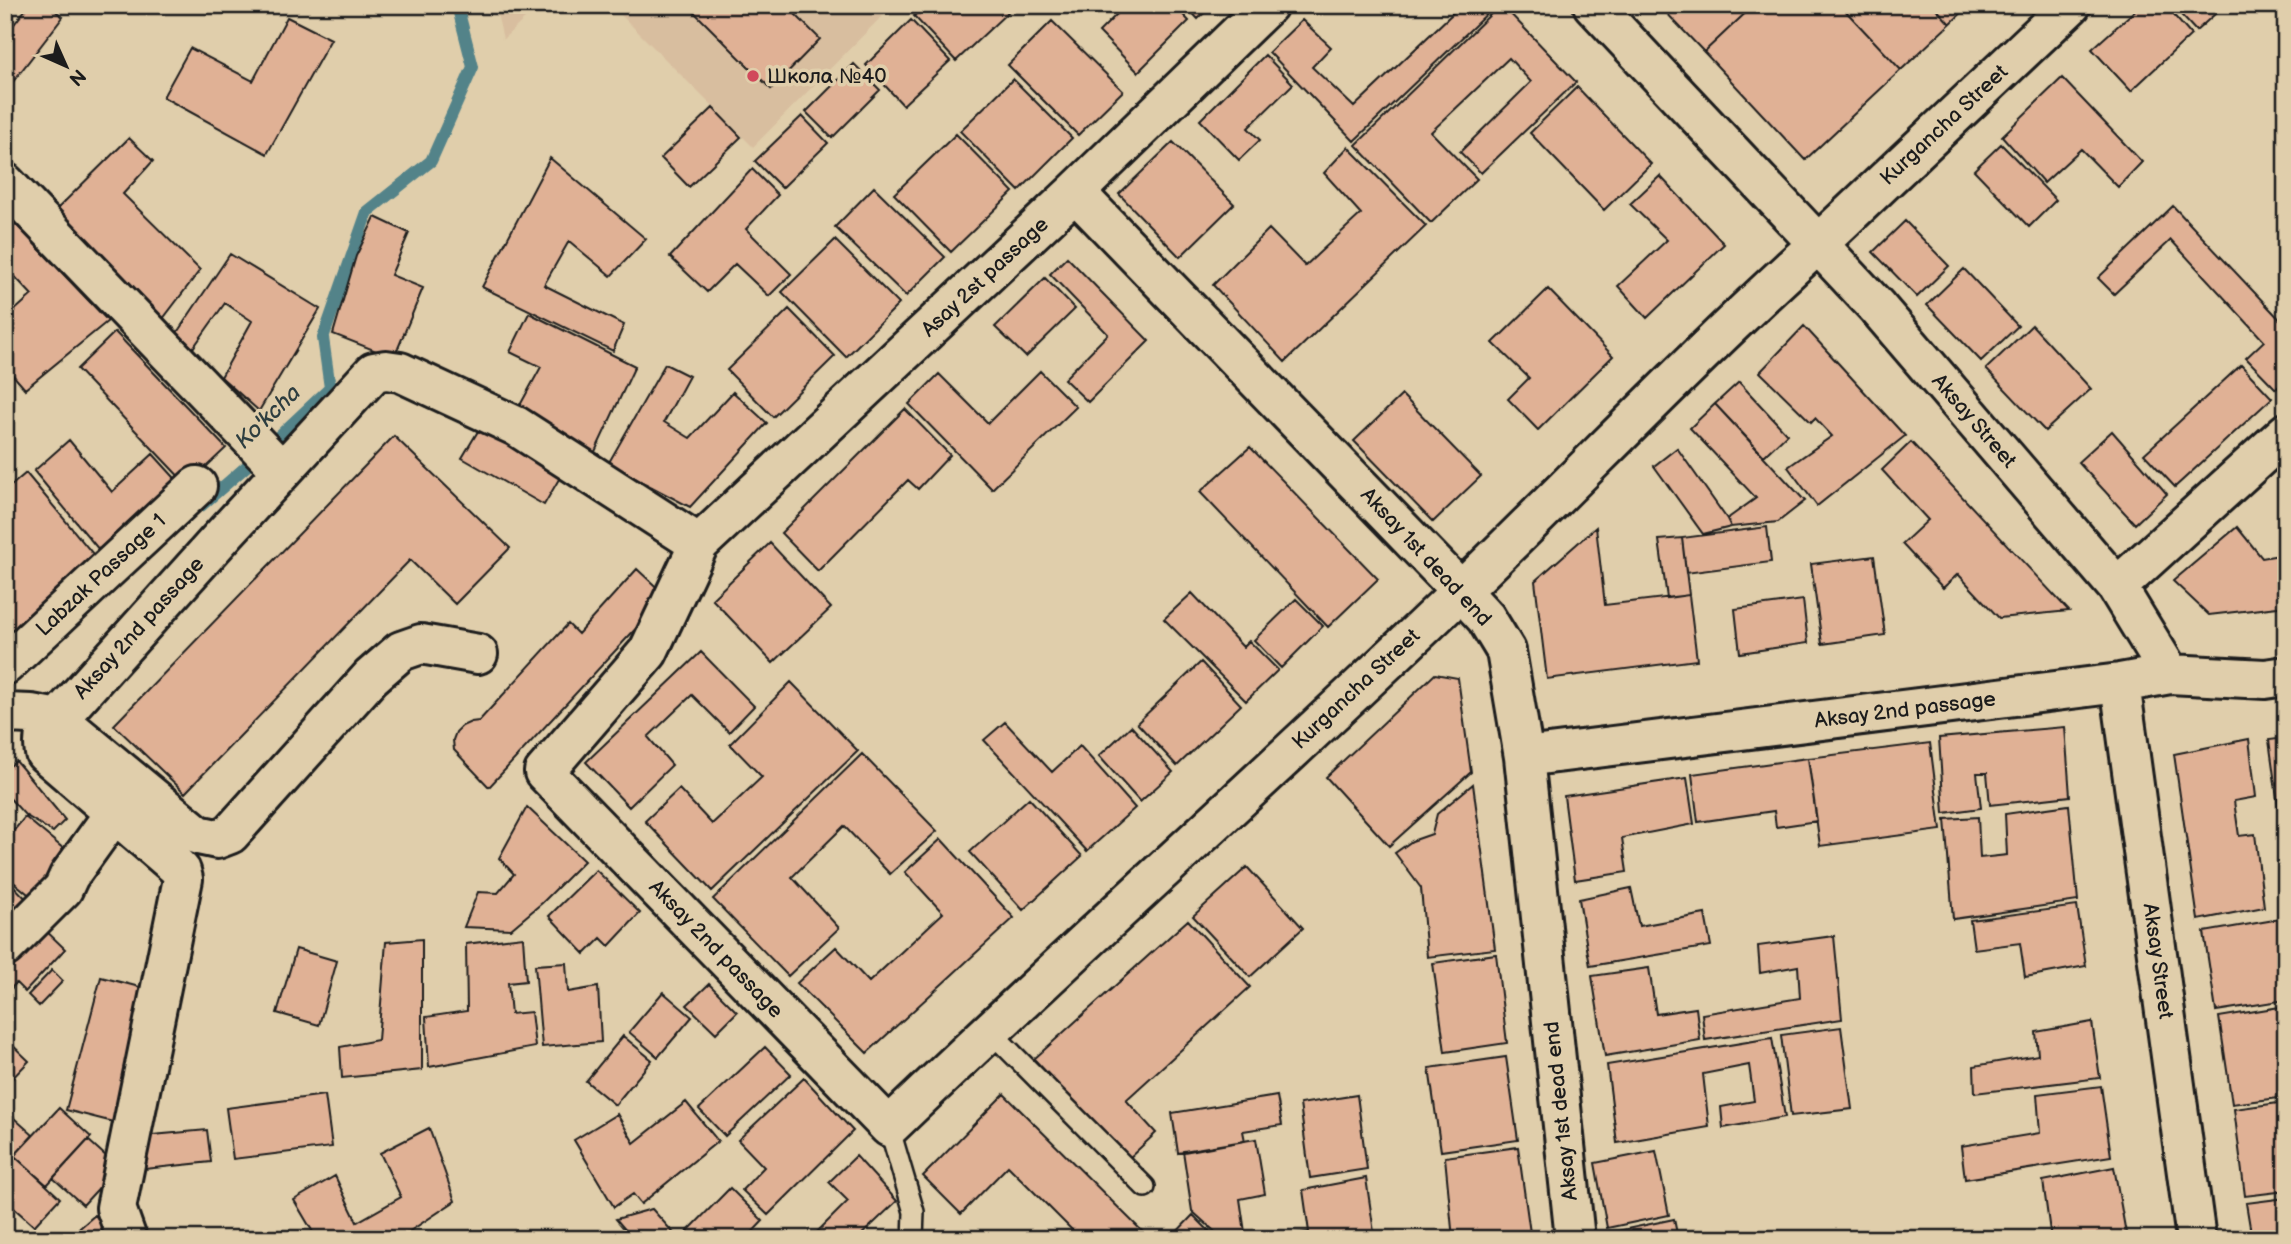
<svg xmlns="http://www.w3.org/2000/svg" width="2291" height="1244" viewBox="0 0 2291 1244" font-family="'Balsamiq Sans',sans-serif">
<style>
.built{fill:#d8be9f}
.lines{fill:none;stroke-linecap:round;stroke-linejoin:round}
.stream{stroke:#538389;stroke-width:12}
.building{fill:#e0b195;stroke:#1c1c1c;stroke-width:2}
.service-casing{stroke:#1c1c1c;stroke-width:24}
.minor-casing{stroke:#1c1c1c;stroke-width:44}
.tertiary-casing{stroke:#1c1c1c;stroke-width:44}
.service{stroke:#e0ceab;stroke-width:19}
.minor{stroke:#e0ceab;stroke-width:38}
.tertiary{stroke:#e0ceab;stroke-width:38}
.poi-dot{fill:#d1495b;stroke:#e0ceab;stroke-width:2.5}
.labels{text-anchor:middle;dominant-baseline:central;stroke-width:7;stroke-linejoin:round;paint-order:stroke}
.poi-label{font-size:21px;fill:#1c1c1c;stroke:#e0ceab;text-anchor:start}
.street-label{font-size:21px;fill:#1c1c1c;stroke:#e0ceab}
.water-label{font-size:23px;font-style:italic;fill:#2e3e40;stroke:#e0ceab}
</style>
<rect width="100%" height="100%" fill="#e0ceab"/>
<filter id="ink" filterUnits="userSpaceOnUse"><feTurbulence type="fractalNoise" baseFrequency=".0143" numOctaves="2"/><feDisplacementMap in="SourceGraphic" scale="14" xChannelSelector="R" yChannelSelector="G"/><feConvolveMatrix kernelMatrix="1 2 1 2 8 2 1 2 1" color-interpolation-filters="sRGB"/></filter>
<g filter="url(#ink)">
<path class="built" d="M 495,5 L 540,5 L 503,39 Z
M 611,5 L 893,5 L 753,147 Z"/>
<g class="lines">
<path class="stream" d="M 201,506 L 248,465 L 330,388 L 323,338 L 367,212 L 431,161 L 473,67 L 457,5"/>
</g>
<path class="building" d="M 29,5 L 48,5 L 63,17 L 5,92 L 5,36 Z
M 687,5 L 786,5 L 820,39 L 771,89 Z
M 925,5 L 1002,5 L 1008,12 L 956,61 L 914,16 Z
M 1126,5 L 1174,5 L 1189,21 L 1138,72 L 1099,32 Z
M 1185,5 L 1212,5 L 1198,19 Z
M 1449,5 L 1496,5 L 1354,141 L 1269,52 L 1302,20 L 1331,47 L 1312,67 L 1354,107 L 1454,12 Z
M 1500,5 L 1502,5 L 1576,82 L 1481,173 L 1460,152 L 1531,82 L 1509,58 L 1431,132 L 1477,179 L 1431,223 L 1356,145 Z
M 1659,5 L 1754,5 L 1704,52 Z
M 1754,5 L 1840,5 L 1901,70 L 1805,160 L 1704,52 Z
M 1840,5 L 1933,5 L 1950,24 L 1901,70 Z
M 1933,5 L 1970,5 L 1950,24 Z
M 2141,5 L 2165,5 L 2191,35 L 2131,91 L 2092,49 Z
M 2172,5 L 2225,5 L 2196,31 Z
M 287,17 L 331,39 L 267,154 L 163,97 L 190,48 L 253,81 Z
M 911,20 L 950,61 L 903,105 L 866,65 Z
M 1052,21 L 1123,91 L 1078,135 L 1008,65 Z
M 1265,55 L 1293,84 L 1248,128 L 1260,140 L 1239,160 L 1200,120 Z
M 854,64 L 880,90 L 832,138 L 806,112 Z
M 2062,78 L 2142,162 L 2118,187 L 2081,149 L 2044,183 L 2002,136 Z
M 1013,79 L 1072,138 L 1019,191 L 960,131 Z
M 1577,87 L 1651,164 L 1604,210 L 1530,133 Z
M 713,108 L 741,137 L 689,187 L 661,158 Z
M 802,116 L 828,143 L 782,188 L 755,161 Z
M 956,134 L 1013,192 L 951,252 L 894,194 Z
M 129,138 L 153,161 L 123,194 L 200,270 L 159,324 L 50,216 Z
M 1173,142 L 1234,204 L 1180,257 L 1119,194 Z
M 2001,144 L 2056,200 L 2029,227 L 1974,170 Z
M 1348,147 L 1426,226 L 1285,362 L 1213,285 L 1269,229 L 1305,266 L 1361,214 L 1324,173 Z
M 550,158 L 646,239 L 611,276 L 569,241 L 544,285 L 624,325 L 613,351 L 482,287 Z
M 752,169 L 778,195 L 746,229 L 791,274 L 769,296 L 735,264 L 707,292 L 670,257 Z
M 1660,176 L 1724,244 L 1647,318 L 1618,286 L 1667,240 L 1630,204 Z
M 874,187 L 945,257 L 906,296 L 835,227 Z
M 2173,206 L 2286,326 L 2286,379 L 2276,389 L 2246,358 L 2264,341 L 2171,240 L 2114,294 L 2098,278 Z
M 5,213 L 108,321 L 25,389 L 5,366 L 5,319 L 32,295 L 5,266 Z
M 375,217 L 409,233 L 391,275 L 423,288 L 394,358 L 333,334 L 356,256 Z
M 1905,221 L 1949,266 L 1917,297 L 1873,252 Z
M 835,240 L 899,304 L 846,357 L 782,292 Z
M 230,254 L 320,309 L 259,411 L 221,377 L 252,321 L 225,303 L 193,348 L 176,334 Z
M 1067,257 L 1149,341 L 1088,402 L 1064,379 L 1108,334 L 1050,274 Z
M 1964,269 L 2018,326 L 1981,361 L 1927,305 Z
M 1045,278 L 1075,309 L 1026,357 L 995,327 Z
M 1548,289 L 1613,356 L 1538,430 L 1508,399 L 1529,378 L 1493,343 Z
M 789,309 L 835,356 L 773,417 L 727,370 Z
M 529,313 L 635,366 L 593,456 L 513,418 L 541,367 L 510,352 Z
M 2032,325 L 2091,389 L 2045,431 L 1986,369 Z
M 1804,326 L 1905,436 L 1817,506 L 1788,467 L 1832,436 L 1815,418 L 1811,422 L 1760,372 Z
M 115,332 L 226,448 L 187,485 L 77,369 Z
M 665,364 L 689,376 L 664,422 L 690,438 L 733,392 L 767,423 L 690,507 L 608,464 Z
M 2241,365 L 2272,398 L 2175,487 L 2144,454 Z
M 1040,371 L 1076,407 L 992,489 L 909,404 L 939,374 L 988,423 Z
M 1739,382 L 1787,434 L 1764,456 L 1715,404 Z
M 1402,395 L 1481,476 L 1433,522 L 1354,441 Z
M 1715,404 L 1805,501 L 1778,522 L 1731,527 L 1727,519 L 1756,498 L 1690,428 Z
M 905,409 L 950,455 L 918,489 L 908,480 L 818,571 L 781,533 Z
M 484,421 L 566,467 L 544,505 L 462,458 Z
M 2112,431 L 2167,494 L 2135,524 L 2078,462 Z
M 394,436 L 510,548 L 455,604 L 410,560 L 185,793 L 114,725 Z
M 69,440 L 112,492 L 153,454 L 183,487 L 104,556 L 34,471 Z
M 1911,442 L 2069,611 L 1999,618 L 1958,574 L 1943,588 L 1902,544 L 1928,520 L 1882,470 Z
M 1250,447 L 1378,579 L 1328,627 L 1200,492 Z
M 1677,448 L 1727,519 L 1731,527 L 1703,534 L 1654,466 Z
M 26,473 L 98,560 L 5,638 L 5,491 Z
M 1596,527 L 1605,605 L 1689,595 L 1697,660 L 1547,679 L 1535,581 Z
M 1767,527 L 1771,562 L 1686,573 L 1682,538 Z
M 2237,527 L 2262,558 L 2286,554 L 2286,606 L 2209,615 L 2173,581 Z
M 1682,538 L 1689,595 L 1667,598 L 1659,540 Z
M 770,543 L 831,608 L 773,663 L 712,599 Z
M 1874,556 L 1885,635 L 1822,644 L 1811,564 Z
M 637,569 L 666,596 L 489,787 L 454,750 L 453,740 L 456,732 L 462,726 L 471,722 L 479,721 L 568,624 L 578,634 Z
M 1192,593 L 1243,647 L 1249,641 L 1278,670 L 1246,701 L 1164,619 Z
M 1296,599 L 1323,626 L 1281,668 L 1254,640 Z
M 1803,600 L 1808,643 L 1740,653 L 1735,609 Z
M 701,652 L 754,706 L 729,732 L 692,695 L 648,737 L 672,765 L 629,807 L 586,762 Z
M 1201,662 L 1241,705 L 1177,766 L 1137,723 Z
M 1435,674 L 1458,678 L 1471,772 L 1389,846 L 1326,777 Z
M 791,682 L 858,751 L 712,891 L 645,821 L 679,789 L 712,824 L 762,777 L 730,744 Z
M 1005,722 L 1052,772 L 1080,746 L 1135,808 L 1087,851 L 984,740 Z
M 1131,726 L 1173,772 L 1140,802 L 1099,756 Z
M 2065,727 L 2070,796 L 1990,805 L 1987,773 L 1977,773 L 1981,808 L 1944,813 L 1939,738 Z
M 2286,738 L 2286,863 L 2269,740 Z
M 2249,739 L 2256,797 L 2234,801 L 2239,836 L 2255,834 L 2264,907 L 2198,920 L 2174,754 Z
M 1930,743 L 1941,830 L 1820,846 L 1808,758 Z
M 862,754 L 937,831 L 890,874 L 844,826 L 792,877 L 839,928 L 788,976 L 713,899 Z
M 1808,758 L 1817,821 L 1776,827 L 1774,811 L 1698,822 L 1692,774 Z
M 16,761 L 65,820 L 53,832 L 25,815 L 5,793 L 5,770 Z
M 1687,778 L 1694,824 L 1622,838 L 1627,872 L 1575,880 L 1564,796 Z
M 1473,784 L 1495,949 L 1427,957 L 1421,888 L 1395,853 L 1412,841 L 1432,834 L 1437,814 Z
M 1029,798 L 1082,856 L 1023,910 L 970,852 Z
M 2069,805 L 2078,901 L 1953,919 L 1945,819 L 1978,817 L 1980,858 L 2007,855 L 2005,814 Z
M 527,807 L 584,861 L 542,903 L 511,929 L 464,927 L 478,892 L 498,893 L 514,874 L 499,858 Z
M 25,817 L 70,854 L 33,898 L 5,875 L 5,841 Z
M 941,839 L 1014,918 L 867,1053 L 797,983 L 836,947 L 869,982 L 943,913 L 905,872 Z
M 1247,867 L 1303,928 L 1250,977 L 1193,916 Z
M 596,870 L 640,913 L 609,946 L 601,938 L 585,954 L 549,916 Z
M 5,877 L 34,907 L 5,935 Z
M 1631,888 L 1639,926 L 1705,914 L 1711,946 L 1590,966 L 1579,899 Z
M 2077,906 L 2086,966 L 2025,977 L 2020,943 L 1974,949 L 1970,920 Z
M 2286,918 L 2286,1000 L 2216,1011 L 2204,932 Z
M 1188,920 L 1250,987 L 1126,1100 L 1156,1133 L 1127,1160 L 1034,1059 Z
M 39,924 L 65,949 L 25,992 L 16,983 L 8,992 L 5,989 L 5,959 Z
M 1834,936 L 1842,1019 L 1705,1040 L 1702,1014 L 1800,998 L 1798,966 L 1760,973 L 1758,946 Z
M 523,937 L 526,981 L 508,983 L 511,1014 L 531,1012 L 535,1047 L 429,1067 L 426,1017 L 467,1011 L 466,944 Z
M 422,939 L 422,1070 L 342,1078 L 340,1047 L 378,1040 L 386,942 Z
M 296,949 L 337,961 L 319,1025 L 277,1013 Z
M 1496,954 L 1507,1043 L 1445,1052 L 1433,963 Z
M 566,963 L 568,992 L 598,987 L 601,1042 L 542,1047 L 535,965 Z
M 1649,968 L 1656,1014 L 1696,1008 L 1700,1040 L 1605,1056 L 1592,976 Z
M 52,970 L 63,981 L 39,1006 L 28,995 Z
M 101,977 L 155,991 L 121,1124 L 66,1110 Z
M 709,984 L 737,1012 L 716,1033 L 687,1005 Z
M 663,992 L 692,1017 L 658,1057 L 629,1032 Z
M 2286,1006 L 2286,1097 L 2232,1104 L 2219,1017 Z
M 2092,1022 L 2100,1078 L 1975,1093 L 1974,1066 L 2038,1055 L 2036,1032 Z
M 1841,1027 L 1852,1109 L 1791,1116 L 1781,1035 Z
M 623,1036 L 652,1060 L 615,1105 L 586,1081 Z
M 5,1038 L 29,1061 L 5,1086 Z
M 1772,1038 L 1785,1117 L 1723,1128 L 1721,1107 L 1754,1101 L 1749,1065 L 1703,1074 L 1709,1127 L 1617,1143 L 1607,1065 Z
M 765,1047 L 791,1074 L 725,1136 L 699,1109 Z
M 1506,1057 L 1518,1140 L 1441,1151 L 1429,1068 Z
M 804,1078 L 853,1131 L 768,1215 L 742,1190 L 764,1167 L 738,1140 Z
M 2101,1086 L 2111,1156 L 1965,1179 L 1961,1146 L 2040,1133 L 2037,1094 Z
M 1004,1094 L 1150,1239 L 1081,1239 L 1008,1166 L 961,1214 L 923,1176 Z
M 325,1095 L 332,1147 L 233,1159 L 226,1108 Z
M 1357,1095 L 1367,1169 L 1310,1178 L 1300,1104 Z
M 1277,1096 L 1282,1125 L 1243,1131 L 1245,1141 L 1178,1153 L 1172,1113 Z
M 686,1102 L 718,1141 L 641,1204 L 633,1194 L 614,1207 L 574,1140 L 617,1114 L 634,1143 Z
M 2286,1102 L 2286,1191 L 2245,1196 L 2234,1109 Z
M 59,1108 L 91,1137 L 47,1185 L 14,1156 Z
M 5,1110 L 33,1135 L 14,1156 L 5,1147 Z
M 429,1128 L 455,1201 L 398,1239 L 317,1239 L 294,1200 L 335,1176 L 357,1222 L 401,1197 L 380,1153 Z
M 207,1130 L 211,1162 L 145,1169 L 142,1136 Z
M 1256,1139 L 1265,1194 L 1240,1199 L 1246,1239 L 1223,1239 L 1192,1211 L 1183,1151 Z
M 88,1140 L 118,1167 L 83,1205 L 53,1178 Z
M 5,1147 L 60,1198 L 34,1226 L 5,1200 Z
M 1518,1147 L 1530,1233 L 1486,1239 L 1453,1239 L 1445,1157 Z
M 1656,1151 L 1669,1215 L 1607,1228 L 1595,1163 Z
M 856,1156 L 897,1201 L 857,1239 L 810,1239 L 848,1201 L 829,1182 Z
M 2114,1167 L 2127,1239 L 2051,1239 L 2043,1181 Z
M 1366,1178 L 1375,1239 L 1249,1239 L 1309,1232 L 1303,1190 Z
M 730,1188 L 763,1221 L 746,1239 L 680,1239 Z
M 2286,1198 L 2286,1239 L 2252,1239 L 2246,1203 Z
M 652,1209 L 679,1239 L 633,1239 L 616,1219 Z
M 95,1215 L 115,1239 L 67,1239 Z
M 1193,1215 L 1217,1239 L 1170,1239 Z
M 1674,1219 L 1678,1239 L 1609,1239 L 1608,1233 Z"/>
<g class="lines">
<defs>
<path id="service" d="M 989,1030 L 1145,1187
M 889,1127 L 914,1212 L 913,1239"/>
<path id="minor" d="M 1268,5 L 1075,192 L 699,544 L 648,652 L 544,772 L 889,1127 C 1078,945 1274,771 1462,590 C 1581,475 1695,355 1818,244 L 1877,307 L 2117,587 L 2170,674
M 5,183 L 282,471
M 1075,192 L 1461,591 L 1486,618 L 1506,651 L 1524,757 L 1575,1239
M 2117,587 L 2286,433
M 5,665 L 197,486
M 2120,683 L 2196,1239
M 5,713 L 31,714 L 58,719 L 198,835 L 217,839 L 230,834 L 371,677 L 401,651 L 421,644 L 478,654
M 1524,757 L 2120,683 L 2170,674 L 2265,679 L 2286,676
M 5,947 L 63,889 L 69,876 L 115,812
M 127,1239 L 116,1208 L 183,879 L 181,871 L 175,865 L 45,753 C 42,737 45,729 58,719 L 227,531 L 374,372 L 386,370 L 400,372 L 516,426 L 699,544"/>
<path id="tertiary" d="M 1593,5 L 1818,244 L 2071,5"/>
</defs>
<use href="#service" class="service-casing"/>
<use href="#minor" class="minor-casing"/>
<use href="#tertiary" class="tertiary-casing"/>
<use href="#service" class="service"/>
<use href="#minor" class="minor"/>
<use href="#tertiary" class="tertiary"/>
</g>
</g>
<circle class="poi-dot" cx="753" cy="76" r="7"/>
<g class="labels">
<g class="poi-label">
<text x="767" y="76">Школа №40</text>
</g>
<g class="street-label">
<text transform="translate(1944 125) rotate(-43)">Kurgancha Street</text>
<text transform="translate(985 277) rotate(-43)">Asay 2st passage</text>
<text transform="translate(1974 421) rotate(49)">Aksay Street</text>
<text transform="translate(1426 557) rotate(47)">Aksay 1st dead end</text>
<text transform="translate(101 575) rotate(-43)">Labzak Passage 1</text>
<text transform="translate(139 628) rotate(-48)">Aksay 2nd passage</text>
<text transform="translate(1356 689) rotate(-43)">Kurgancha Street</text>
<text transform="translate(1905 710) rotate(-7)">Aksay 2nd passage</text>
<text transform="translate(716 949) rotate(46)">Aksay 2nd passage</text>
<text transform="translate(2158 961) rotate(82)">Aksay Street</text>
<text transform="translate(1561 1111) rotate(-96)">Aksay 1st dead end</text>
</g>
<g class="water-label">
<text transform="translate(268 417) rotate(-44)">Ko'kcha</text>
</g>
</g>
<rect width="2291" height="1244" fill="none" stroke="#e0ceab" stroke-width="28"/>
<rect x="14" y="14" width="2263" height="1216" fill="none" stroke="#1c1c1c" stroke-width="2.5" filter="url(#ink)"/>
<g transform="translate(66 66) rotate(135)" stroke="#e0ceab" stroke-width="5" paint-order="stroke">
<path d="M0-5L12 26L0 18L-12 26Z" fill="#1c1c1c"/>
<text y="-10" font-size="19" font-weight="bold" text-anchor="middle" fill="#1c1c1c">N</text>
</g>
</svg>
